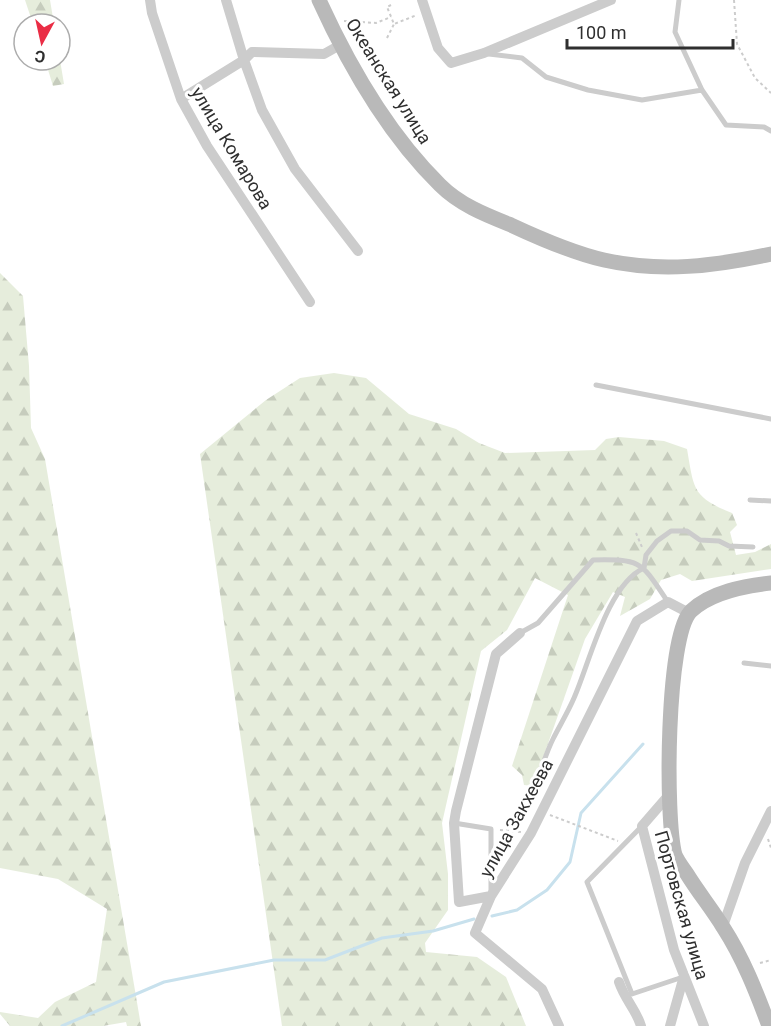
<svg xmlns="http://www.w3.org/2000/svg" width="771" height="1026" viewBox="0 0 771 1026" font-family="Roboto,sans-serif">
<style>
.forest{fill:url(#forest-firs)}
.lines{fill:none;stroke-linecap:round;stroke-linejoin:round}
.stream{stroke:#c8e1ed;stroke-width:3}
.path{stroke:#ccc;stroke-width:2;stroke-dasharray:3 3;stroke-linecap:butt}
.service{stroke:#ccc;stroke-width:5}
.minor{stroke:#ccc;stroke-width:10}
.secondary{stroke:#b9b9b9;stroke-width:15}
.labels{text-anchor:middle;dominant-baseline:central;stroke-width:6;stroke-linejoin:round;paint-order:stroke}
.street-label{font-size:18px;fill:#2f2f2f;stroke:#fff}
</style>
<defs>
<pattern id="forest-firs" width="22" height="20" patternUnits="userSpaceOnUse" patternTransform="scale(1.5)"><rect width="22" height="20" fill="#e6eddc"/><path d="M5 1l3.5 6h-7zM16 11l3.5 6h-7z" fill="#c6ccbd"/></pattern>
</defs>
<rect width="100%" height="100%" fill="#fff"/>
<path class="forest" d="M 25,0 L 50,0 L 54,24 L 33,24 Z
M 45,60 L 60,60 L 64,84 L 53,86 Z
M 0,273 L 23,296 L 29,366 L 31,428 L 45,459 L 141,1026 L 127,1026 L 126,1022 L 103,1026 L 10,1026 L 0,1014 L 0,1012 L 38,1018 L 55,1002 L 96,982 L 107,909 L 58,879 L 0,868 Z
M 334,373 L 366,378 L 409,414 L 456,429 L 479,443 L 505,453 L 595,450 L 606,439 L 619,437 L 664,441 L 687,449 C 694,489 692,497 732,513 L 737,525 L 730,532 L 736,555 L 755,552 L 771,544 L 771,569 L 692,581 L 680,574 L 661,580 L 650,599 L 620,616 L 625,597 L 613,592 L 585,639 L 533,786 L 524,785 L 522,775 L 512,766 L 568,595 L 535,578 L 507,630 L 481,651 L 442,823 L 448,874 L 448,910 L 425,943 L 426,952 L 477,957 L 506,977 L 526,1026 L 282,1026 L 200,454 L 266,400 L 300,378 Z"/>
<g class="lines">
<path class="stream" d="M 492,916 L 517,910 L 547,890 L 570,862 L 581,813 L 643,744
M 62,1026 L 164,982 L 274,960 L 325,960 L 382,938 L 433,931 L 474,919"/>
<path class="path" d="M 734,0 L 737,44 L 755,78 L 771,93
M 391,5 L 387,7 L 394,24 L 417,15
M 344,21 L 376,23 L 391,17
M 387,38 L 394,24
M 636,533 L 642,547
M 550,815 L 618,841
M 500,830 L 521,832
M 768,839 L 771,848
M 760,963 L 771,960"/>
<path class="service" d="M 679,0 L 675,32 L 702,90 L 726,125 L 764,127 L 771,131
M 489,54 L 522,58 L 546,77 L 588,90 L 642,100 L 702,90
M 596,385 L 771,419
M 750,500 L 771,501
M 520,633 L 538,623 L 593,560 C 643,559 641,562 668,602
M 744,663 L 771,666
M 536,782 C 542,768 546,753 553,739 C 560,725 568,712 574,698 C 590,662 607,585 644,568 L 646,555 L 657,541 L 671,531 L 687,531 L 700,540 L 719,541 L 729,546 L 753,547
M 454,823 L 491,829 L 491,891
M 642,826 L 587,882 L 632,994 L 683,977"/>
<path class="minor" d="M 150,0 L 152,13 L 181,99 L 207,146 L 310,302
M 226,0 L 244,60 L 262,110 L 295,169 L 358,251
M 422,0 L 438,48 L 451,63 L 484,53 L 611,0
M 181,99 L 244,60 L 252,52 L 324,54 L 340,45
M 520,633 L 496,654 L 456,811 L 454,823 L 459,902 L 491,896 L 531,833 L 637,621 L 668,602 L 689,613
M 668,796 L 642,826 L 674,950 L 704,1026
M 491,896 L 475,933 L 542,989 L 559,1026
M 723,926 L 745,863 L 771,811
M 619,982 C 625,1000 636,1009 641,1026
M 670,1026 L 684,976"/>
<path class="secondary" d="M 319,0 C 349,66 388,134 440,185 C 460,205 486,215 511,225 C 541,239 573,253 604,260 C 661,273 715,266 771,254
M 769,1026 C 756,991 743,958 723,927 C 712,909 698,892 687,874 C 683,868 678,862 675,855 C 665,819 666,636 691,611 C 711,592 744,586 771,583"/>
</g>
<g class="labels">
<g class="street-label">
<text transform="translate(389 81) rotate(58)">Океанская улица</text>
<text transform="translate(232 148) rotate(59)">улица Комарова</text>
<text transform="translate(516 818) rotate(-61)">улица Закхеева</text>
<text transform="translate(682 905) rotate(74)">Портовская улица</text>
</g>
</g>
<g transform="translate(42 42) rotate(188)"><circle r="28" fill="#ffffff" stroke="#acacac" stroke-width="1.5"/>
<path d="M0-4.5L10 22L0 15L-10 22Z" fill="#ea2d45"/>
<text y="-9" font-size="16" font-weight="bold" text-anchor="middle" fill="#2f2f2f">С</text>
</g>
<path d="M567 39v9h166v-9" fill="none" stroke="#2f2f2f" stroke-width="3"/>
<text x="576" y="39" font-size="18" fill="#2f2f2f" stroke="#ffffff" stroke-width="4.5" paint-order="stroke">100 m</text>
</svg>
